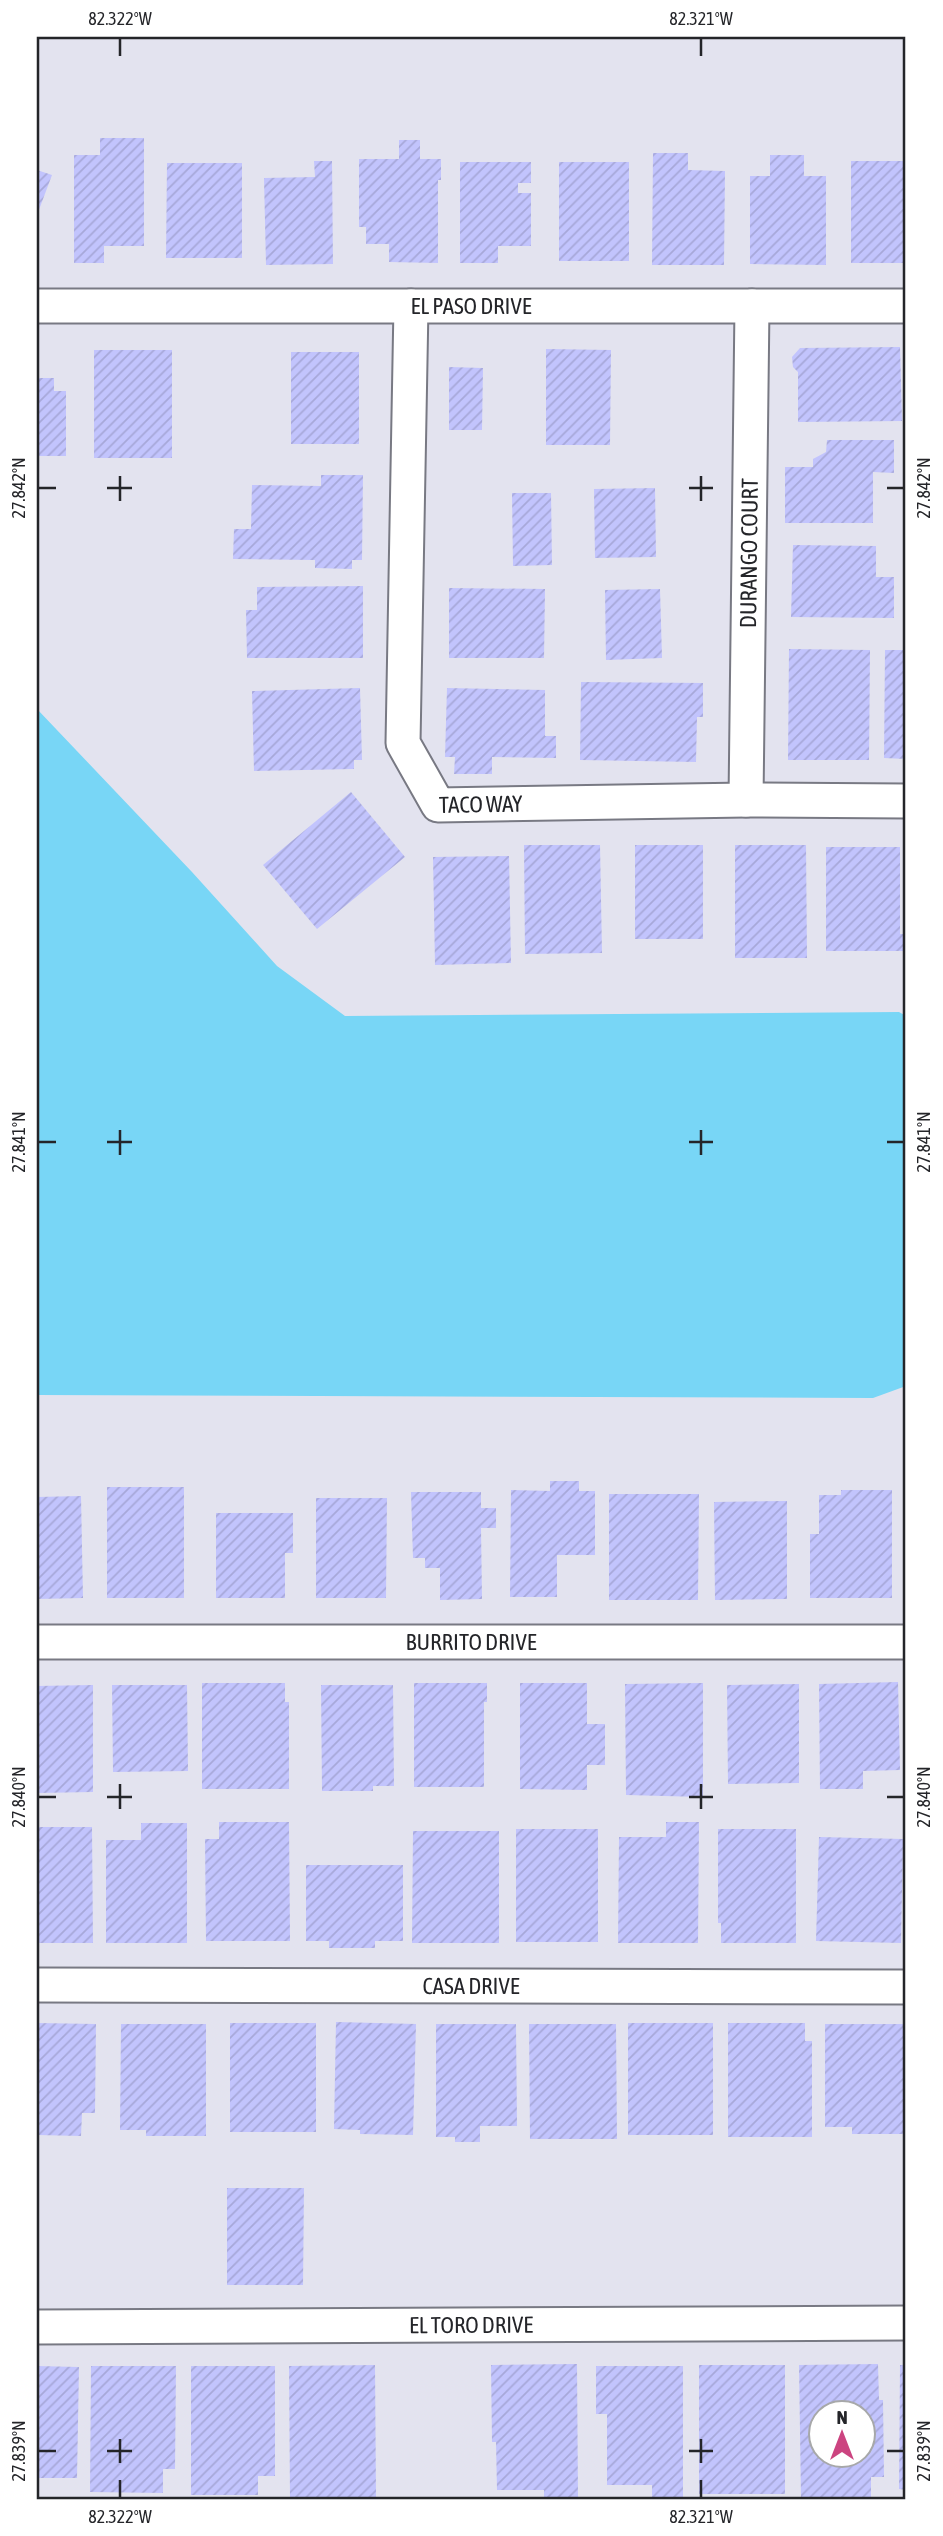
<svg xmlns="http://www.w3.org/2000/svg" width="943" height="2536" viewBox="0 0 943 2536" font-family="'Asap Condensed',sans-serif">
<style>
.water{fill:#78d6f6}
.building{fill:url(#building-hatch);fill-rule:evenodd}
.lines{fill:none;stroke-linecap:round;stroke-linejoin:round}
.street-casing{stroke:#787983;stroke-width:37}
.street{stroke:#fff;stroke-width:33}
.ticks{fill:none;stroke:#242529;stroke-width:2.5}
.labels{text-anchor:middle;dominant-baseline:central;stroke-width:6;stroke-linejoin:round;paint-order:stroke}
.street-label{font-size:23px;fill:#242529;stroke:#fff}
.neatline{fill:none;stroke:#242529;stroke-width:2.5}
.ticks-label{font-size:18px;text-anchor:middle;fill:#242529}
</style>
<defs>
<pattern id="building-hatch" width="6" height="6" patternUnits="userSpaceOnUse" patternTransform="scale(1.75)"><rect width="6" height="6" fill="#c2c4fd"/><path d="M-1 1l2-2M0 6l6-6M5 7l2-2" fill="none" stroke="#a7a8d9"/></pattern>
</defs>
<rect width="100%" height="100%" fill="#e3e3ef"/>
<path class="water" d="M 37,709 L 192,872 L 277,966 L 345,1016 L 899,1012 L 906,1016 L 906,1386 L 873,1398 L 37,1395 Z"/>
<path class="building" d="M 100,138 L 144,138 L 144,246 L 104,246 L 104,263 L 74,263 L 74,155 L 100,155 Z
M 399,140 L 420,140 L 420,159 L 441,159 L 441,180 L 438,180 L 438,263 L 389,262 L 389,244 L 366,244 L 366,227 L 359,227 L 359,159 L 399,159 Z
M 653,153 L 688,153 L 688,170 L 725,171 L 724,265 L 652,265 Z
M 770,155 L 804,155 L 804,176 L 826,176 L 826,265 L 750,264 L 750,176 L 770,176 Z
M 314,161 L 332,161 L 333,264 L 266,265 L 264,178 L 315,177 Z
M 851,161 L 906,161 L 906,263 L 851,263 Z
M 460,162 L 531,162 L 531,183 L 518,183 L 518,193 L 531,193 L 531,246 L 498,246 L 498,263 L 460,263 Z
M 559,162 L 629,162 L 629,261 L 559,261 Z
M 167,163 L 242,163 L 242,258 L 166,258 Z
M 37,170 L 52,175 L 37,215 Z
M 900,347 L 902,421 L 798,422 L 798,372 L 793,367 L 792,357 L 800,348 Z
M 546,349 L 611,350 L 610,445 L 546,445 Z
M 94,350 L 172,350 L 172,458 L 94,458 Z
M 291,352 L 359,352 L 359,444 L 291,444 Z
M 449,367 L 483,368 L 482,430 L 449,430 Z
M 37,378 L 54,378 L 54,391 L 66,391 L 66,456 L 37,456 Z
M 827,440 L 894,440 L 894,473 L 873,472 L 873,523 L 785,523 L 785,467 L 813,467 L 813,459 L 826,452 Z
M 321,475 L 363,475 L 362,560 L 352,560 L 352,569 L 315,568 L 315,560 L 233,559 L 234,529 L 251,529 L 252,485 L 321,486 Z
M 655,488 L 656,557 L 595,558 L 594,489 Z
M 512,493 L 551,493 L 552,565 L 513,566 Z
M 793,545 L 876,546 L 876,577 L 894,577 L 894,618 L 791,617 Z
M 363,586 L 363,658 L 247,658 L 246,610 L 257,610 L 257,587 Z
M 449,588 L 545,589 L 544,658 L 449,658 Z
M 660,589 L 662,658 L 606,660 L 605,590 Z
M 789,649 L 870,650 L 869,760 L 788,760 Z
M 885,650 L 906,650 L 906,759 L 884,758 Z
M 581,682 L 703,683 L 703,717 L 697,717 L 696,762 L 580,760 Z
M 360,688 L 362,760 L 354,760 L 354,769 L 254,771 L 252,691 Z
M 447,688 L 545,690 L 545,736 L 556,736 L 556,758 L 492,757 L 492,774 L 454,774 L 455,757 L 445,757 Z
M 351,792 L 405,857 L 317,929 L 263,865 Z
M 524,845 L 600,845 L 602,953 L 525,954 Z
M 635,845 L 703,845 L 703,939 L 635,939 Z
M 735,845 L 806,845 L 807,958 L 735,958 Z
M 826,847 L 900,847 L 900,934 L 903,934 L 903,951 L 826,951 Z
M 509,856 L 511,963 L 435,965 L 433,857 Z
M 550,1481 L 579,1481 L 579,1491 L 595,1491 L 595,1555 L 557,1555 L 557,1597 L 510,1597 L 511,1490 L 550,1491 Z
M 107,1487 L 184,1487 L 184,1598 L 107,1598 Z
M 841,1490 L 892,1490 L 892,1598 L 810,1598 L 810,1534 L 819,1534 L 819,1495 L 841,1495 Z
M 411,1492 L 481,1492 L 481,1508 L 496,1508 L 496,1528 L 481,1528 L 482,1599 L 440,1600 L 440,1568 L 425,1568 L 425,1558 L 413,1558 Z
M 609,1494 L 699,1494 L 698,1600 L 609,1600 Z
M 81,1496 L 83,1598 L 37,1599 L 37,1497 Z
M 316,1498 L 387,1498 L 386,1598 L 316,1598 Z
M 787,1501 L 787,1599 L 715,1600 L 714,1502 Z
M 216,1513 L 293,1513 L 293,1553 L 285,1553 L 285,1598 L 216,1598 Z
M 898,1682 L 900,1770 L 863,1771 L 863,1789 L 820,1789 L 819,1684 Z
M 202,1683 L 285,1683 L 285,1702 L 289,1702 L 289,1789 L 202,1789 Z
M 414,1683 L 487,1683 L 487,1702 L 484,1702 L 484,1787 L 414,1787 Z
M 520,1683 L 587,1683 L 587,1724 L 605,1724 L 605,1765 L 587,1765 L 587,1790 L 520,1789 Z
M 703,1683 L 703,1797 L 626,1795 L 625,1684 Z
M 799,1684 L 799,1783 L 728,1784 L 727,1685 Z
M 93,1685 L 93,1792 L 37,1793 L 37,1686 Z
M 112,1685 L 187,1685 L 188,1771 L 113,1772 Z
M 321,1685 L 393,1685 L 394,1786 L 373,1786 L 373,1791 L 322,1791 Z
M 219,1822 L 289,1822 L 290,1941 L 206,1941 L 205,1839 L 219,1839 Z
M 666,1822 L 699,1822 L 698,1943 L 618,1943 L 619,1837 L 666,1837 Z
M 141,1823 L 187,1823 L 187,1943 L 106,1943 L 106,1840 L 141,1840 Z
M 37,1827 L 92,1827 L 93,1943 L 37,1943 Z
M 516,1829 L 598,1829 L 598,1942 L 516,1942 Z
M 718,1829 L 796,1829 L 796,1943 L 721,1943 L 721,1923 L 718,1923 Z
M 413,1831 L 499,1831 L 499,1943 L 412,1943 Z
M 819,1837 L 903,1839 L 901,1943 L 816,1941 Z
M 306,1865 L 403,1865 L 403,1941 L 375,1941 L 375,1948 L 329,1948 L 329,1941 L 306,1941 Z
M 336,2022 L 416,2024 L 413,2135 L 360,2134 L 360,2130 L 334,2129 Z
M 37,2023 L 96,2024 L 95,2113 L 82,2113 L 81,2136 L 37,2135 Z
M 230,2023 L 316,2023 L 316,2132 L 230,2132 Z
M 628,2023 L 713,2023 L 713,2135 L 628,2135 Z
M 728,2023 L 805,2023 L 805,2041 L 812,2041 L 812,2137 L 728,2137 Z
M 121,2024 L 206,2024 L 206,2136 L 146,2136 L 146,2130 L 120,2130 Z
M 436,2024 L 516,2024 L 517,2126 L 480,2126 L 480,2142 L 455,2142 L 455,2137 L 436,2137 Z
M 529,2024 L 616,2024 L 617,2139 L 530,2139 Z
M 825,2024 L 906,2024 L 906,2134 L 852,2134 L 852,2127 L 825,2127 Z
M 227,2188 L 304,2188 L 303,2285 L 227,2285 Z
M 577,2364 L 578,2499 L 544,2499 L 544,2490 L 497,2490 L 496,2442 L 492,2442 L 491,2365 Z
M 878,2364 L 879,2400 L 883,2400 L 884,2477 L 871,2477 L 871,2497 L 801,2498 L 799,2365 ZM 820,2414 L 862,2414 L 862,2456 L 820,2456 Z
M 375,2365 L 376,2499 L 290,2499 L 289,2366 Z
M 699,2365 L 785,2365 L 785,2494 L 699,2494 Z
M 900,2365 L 906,2365 L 906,2490 L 899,2489 Z
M 37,2366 L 79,2367 L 77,2478 L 37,2478 Z
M 91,2366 L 176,2366 L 175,2469 L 163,2469 L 163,2493 L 90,2492 Z
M 191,2366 L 275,2366 L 275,2476 L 258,2476 L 258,2495 L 191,2495 Z
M 596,2366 L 683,2366 L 683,2499 L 652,2499 L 652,2485 L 607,2485 L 607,2414 L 596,2414 Z"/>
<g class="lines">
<defs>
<g id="street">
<path id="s1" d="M 37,306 L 906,306"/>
<path id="s2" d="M 411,306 L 403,743 L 438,805 L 746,800 L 906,801"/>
<path id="s3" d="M 746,800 L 752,306"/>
<path id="s4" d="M 37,1642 L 906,1642"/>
<path id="s5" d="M 37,1985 L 906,1987"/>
<path id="s6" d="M 37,2327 L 906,2323"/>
</g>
</defs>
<use href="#street" class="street-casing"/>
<use href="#street" class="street"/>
</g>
<path class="ticks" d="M 120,38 L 120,56M 701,38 L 701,56M 120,476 L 120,501M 701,476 L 701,501M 38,488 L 56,488M 107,488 L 132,488M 689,488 L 713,488M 887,488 L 904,488M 120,1130 L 120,1155M 701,1130 L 701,1155M 38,1142 L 56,1142M 107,1142 L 132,1142M 689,1142 L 713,1142M 887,1142 L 904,1142M 120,1784 L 120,1809M 701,1784 L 701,1809M 38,1797 L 56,1797M 107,1797 L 132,1797M 689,1797 L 713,1797M 887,1797 L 904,1797M 120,2439 L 120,2463M 701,2439 L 701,2463M 38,2451 L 56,2451M 107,2451 L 132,2451M 689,2451 L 713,2451M 887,2451 L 904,2451M 120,2480 L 120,2498M 701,2480 L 701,2498"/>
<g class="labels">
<g class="street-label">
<text stroke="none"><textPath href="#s1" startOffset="434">EL PASO DRIVE</textPath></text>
<text stroke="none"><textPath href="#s3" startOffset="247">DURANGO COURT</textPath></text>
<text stroke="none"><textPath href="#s2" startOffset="551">TACO WAY</textPath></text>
<text stroke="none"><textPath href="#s4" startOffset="434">BURRITO DRIVE</textPath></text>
<text stroke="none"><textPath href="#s5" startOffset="434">CASA DRIVE</textPath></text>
<text stroke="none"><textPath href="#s6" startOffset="434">EL TORO DRIVE</textPath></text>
</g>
</g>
<rect width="943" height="2536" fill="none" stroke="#ffffff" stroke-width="77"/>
<g transform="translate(842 2434)"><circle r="33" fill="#ffffff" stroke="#a7a8a9" stroke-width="2"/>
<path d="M0-5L12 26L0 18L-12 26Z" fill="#cc4480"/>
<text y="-10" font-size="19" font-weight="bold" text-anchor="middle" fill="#242529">N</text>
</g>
<rect x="38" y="38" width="866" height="2460" class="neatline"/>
<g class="ticks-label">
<text x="120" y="25">82.322°W</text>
<text x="701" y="25">82.321°W</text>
<text transform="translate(19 488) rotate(-90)" y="6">27.842°N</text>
<text transform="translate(924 488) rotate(-90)" y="6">27.842°N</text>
<text transform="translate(19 1142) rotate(-90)" y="6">27.841°N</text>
<text transform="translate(924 1142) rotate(-90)" y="6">27.841°N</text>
<text transform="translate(19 1797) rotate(-90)" y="6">27.840°N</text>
<text transform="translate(924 1797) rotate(-90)" y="6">27.840°N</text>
<text transform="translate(19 2451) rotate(-90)" y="6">27.839°N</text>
<text transform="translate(924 2451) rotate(-90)" y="6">27.839°N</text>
<text x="120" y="2523">82.322°W</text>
<text x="701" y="2523">82.321°W</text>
</g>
</svg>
